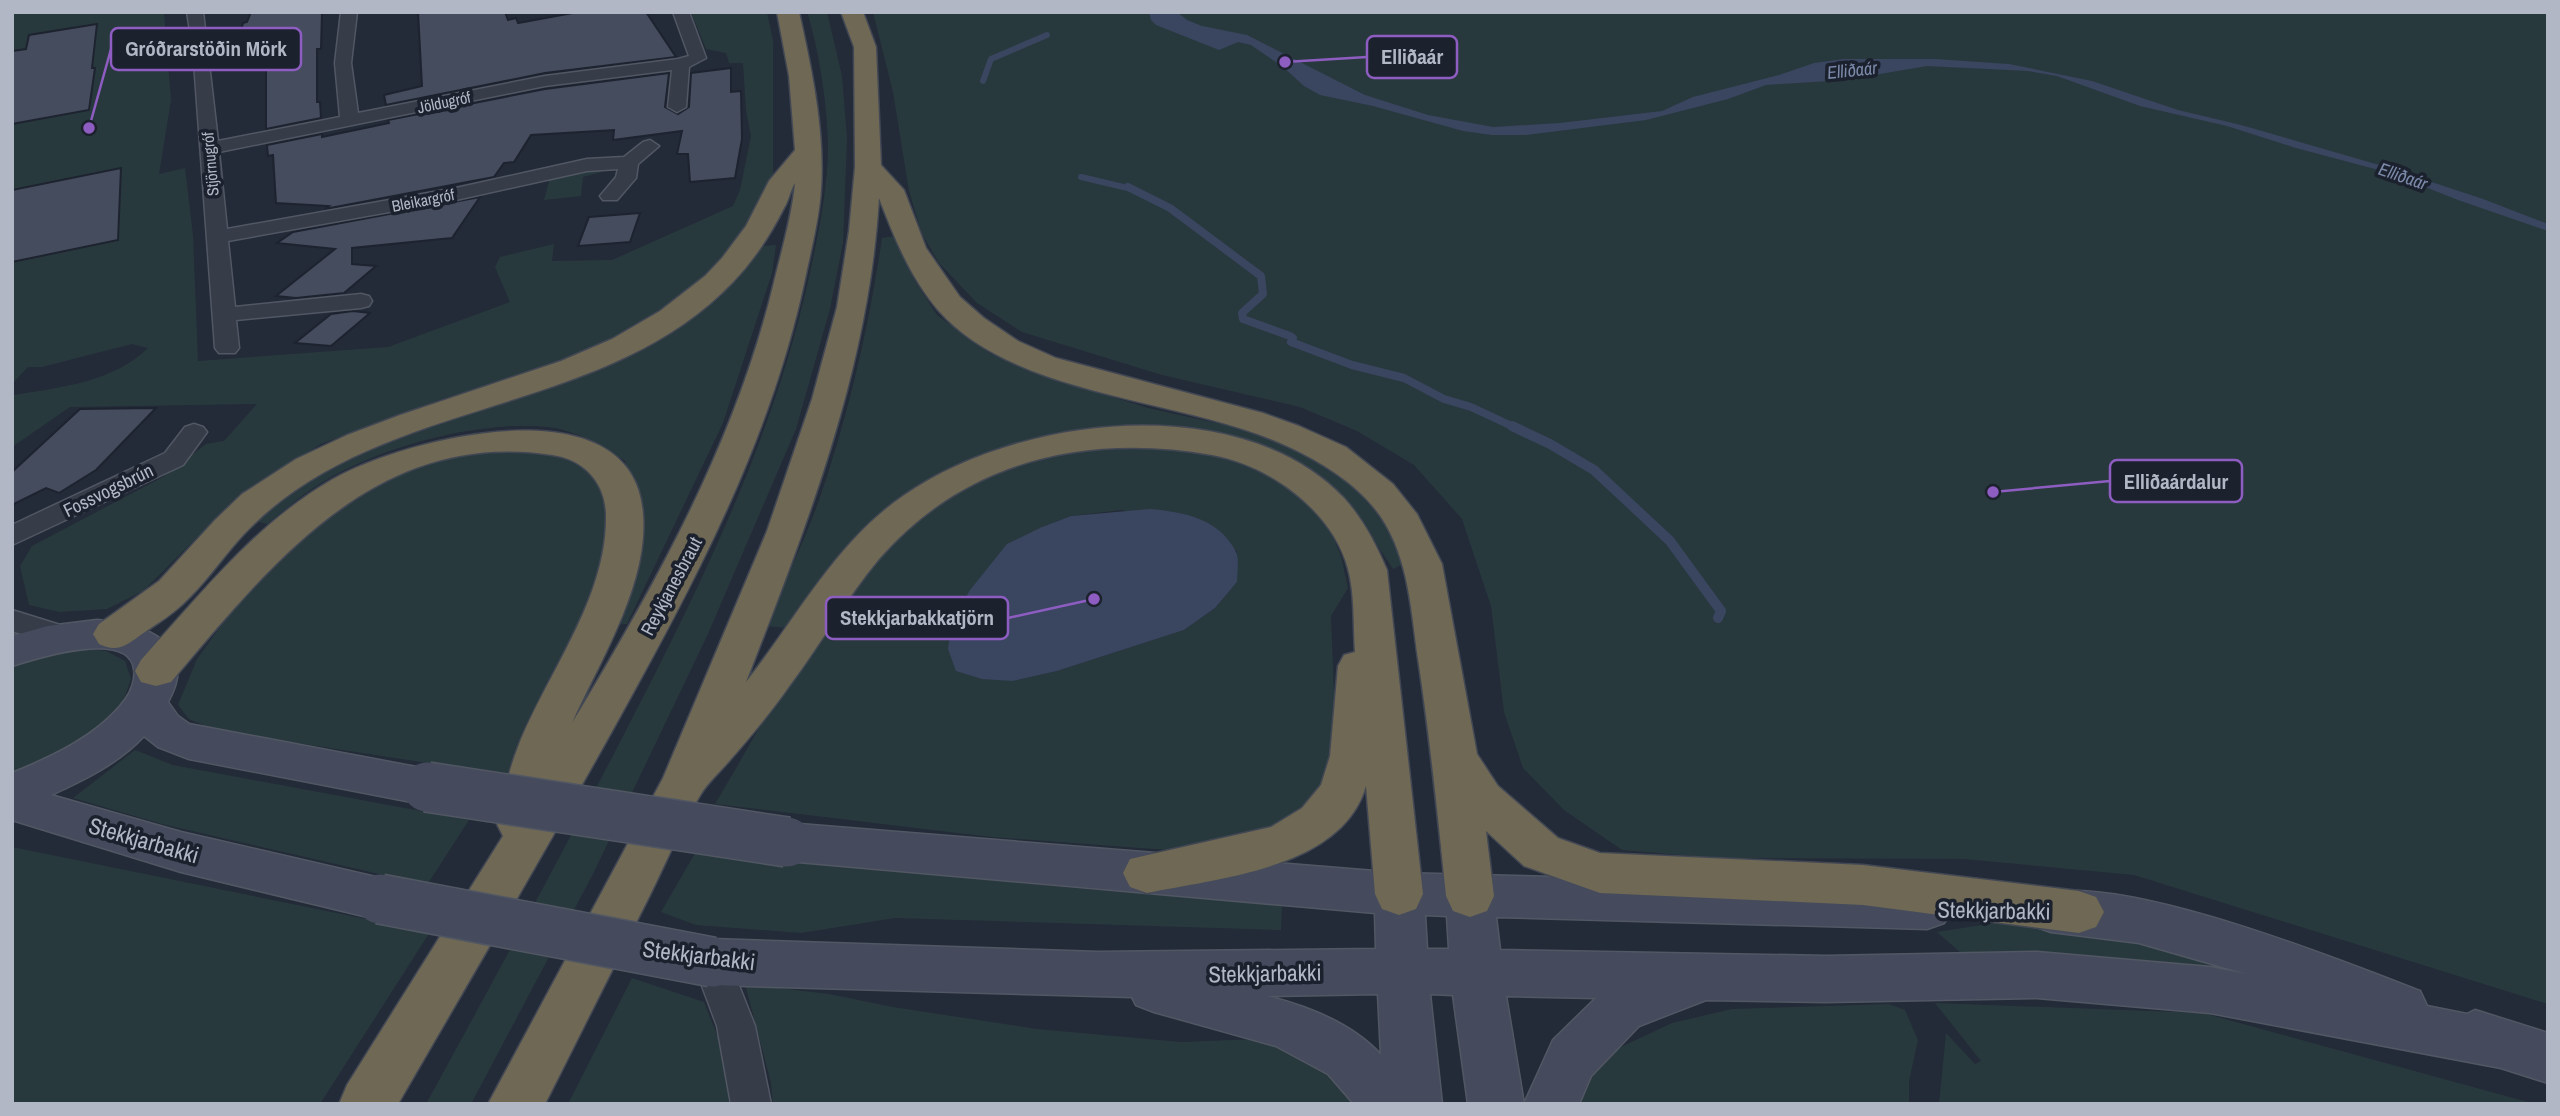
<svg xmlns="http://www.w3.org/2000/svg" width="2560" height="1116" viewBox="0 0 2560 1116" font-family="'Archivo Narrow',sans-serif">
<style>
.green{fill:#28393d;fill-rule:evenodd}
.water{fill:#3a4560}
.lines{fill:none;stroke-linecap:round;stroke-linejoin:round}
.stream-far2{stroke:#3a4560;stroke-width:6}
.stream-far1{stroke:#3a4560;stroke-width:8}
.stream{stroke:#3a4560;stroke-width:10}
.building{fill:#454c5d;stroke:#1e2330;stroke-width:2}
.street-casing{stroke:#525764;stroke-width:3}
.secondary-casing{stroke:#525764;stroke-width:3}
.highway-casing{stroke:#424754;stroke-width:3}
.street{fill:#373c49;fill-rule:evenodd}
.secondary{fill:#454b5c;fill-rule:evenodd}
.highway{fill:#6e6854;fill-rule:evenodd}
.secondary-bridge-casing{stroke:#525764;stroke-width:52;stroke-linecap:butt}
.secondary-bridge{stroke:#454b5c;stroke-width:49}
.labels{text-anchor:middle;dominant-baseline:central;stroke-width:7;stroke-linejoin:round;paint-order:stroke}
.far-street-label{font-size:16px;fill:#b2b7c5;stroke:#1c212e}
.far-water-label{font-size:18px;font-style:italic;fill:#7c8aaa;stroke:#1c212e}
.street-label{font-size:19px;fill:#b2b7c5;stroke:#1c212e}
.near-street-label{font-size:23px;fill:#b2b7c5;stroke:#1c212e}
.leader{fill:none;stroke:#8e5dc1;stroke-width:2.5}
.callout-dot{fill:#8e5dc1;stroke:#1c212e;stroke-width:2.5}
.callout{fill:#1c212e;stroke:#8e5dc1;stroke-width:2.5}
.callout-label{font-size:21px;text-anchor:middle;font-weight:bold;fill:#b2b7c5}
</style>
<rect width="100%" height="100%" fill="#232a38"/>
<path class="green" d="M 12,12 L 164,12 L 171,100 L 159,174 L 185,168 L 193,235 L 198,361 L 388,347 L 510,302 L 495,267 L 500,257 L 554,244 L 552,261 L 612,260 L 733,206 L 740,190 L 751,136 L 746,110 L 743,63 L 729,63 L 726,53 L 706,49 L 691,12 L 767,12 L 773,41 L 773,181 L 740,240 L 689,291 L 635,327 L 551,366 L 442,399 L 321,444 L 240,495 L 143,591 L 107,609 L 60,612 L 29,605 L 20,566 L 32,546 L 163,477 L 206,444 L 224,441 L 257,404 L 70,407 L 12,447 ZM 132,344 L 148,348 C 114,382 58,388 13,395 L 13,383 L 28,367 L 42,367 Z
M 807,12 L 827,12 L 842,76 L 847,138 L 843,243 L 830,309 L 796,429 L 708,634 L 593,874 L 471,1104 L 426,1104 C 487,993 547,881 606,769 C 687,613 769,454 808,282 C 817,240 828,190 828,147 C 828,109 819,49 807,12 Z
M 873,12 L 2548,12 L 2548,1004 L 2134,875 L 1964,859 L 1716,858 L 1622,850 L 1564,810 L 1523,768 L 1504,712 L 1491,606 L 1462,519 L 1414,465 L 1357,431 L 1300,407 L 1162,375 L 1022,332 L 977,303 L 939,263 L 922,234 L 909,191 L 893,92 Z
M 598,168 L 602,172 L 583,177 L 581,196 L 544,200 L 550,178 Z
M 896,236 L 915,281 L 937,315 L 991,354 L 1087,389 L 1148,408 L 1230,426 L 1291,444 L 1345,479 L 1382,518 L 1403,564 L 1393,569 L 1367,530 L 1314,478 L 1262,452 L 1064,434 L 1018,443 L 960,467 L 787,628 L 766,626 C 783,585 803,544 818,503 C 848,417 869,327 882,238 Z
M 776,245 L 772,273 L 723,423 L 627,624 L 611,625 L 635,494 L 625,461 C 602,446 576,430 548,427 C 477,420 378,447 318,485 C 300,496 284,511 267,524 L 256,521 L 297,487 L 371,449 L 608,365 L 679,327 L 715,300 L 763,246 Z
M 1118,444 L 1238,456 L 1287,482 L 1324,515 L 1341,556 L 1348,588 L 1331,616 L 1337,769 L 1320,790 L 1283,827 L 1225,842 L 1167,850 L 991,837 L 715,804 C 784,689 854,539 979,477 C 1022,456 1071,449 1118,444 ZM 1122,510 L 1237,551 L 1237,582 L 1215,608 L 1184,630 L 1057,671 L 1013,681 L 1042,527 L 1071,516 Z
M 513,447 L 570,456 L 598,475 L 610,506 L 601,577 L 513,776 L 218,731 L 189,719 L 178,705 L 197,659 L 246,591 L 302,532 L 407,467 Z
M 78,648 L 106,651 L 125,661 L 131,679 L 123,702 L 102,726 L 70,750 L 12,774 L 12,665 L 42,654 Z
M 135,750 L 173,765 L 469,820 L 427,885 L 162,824 L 73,798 Z
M 12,847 L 430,932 L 320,1104 L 12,1104 Z
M 698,848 C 892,870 1087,893 1282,903 L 1281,930 L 895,918 L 801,933 L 696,925 L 661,912 Z
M 2007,921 L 2133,936 L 2236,963 L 2239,975 L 1961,953 L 1937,932 Z
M 632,978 L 704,1002 L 726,1057 L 729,1104 L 568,1104 Z
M 745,984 L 829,994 L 893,1007 L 1037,1029 L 1181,1042 L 1259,1039 L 1329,1072 L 1365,1104 L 773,1104 L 771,1083 Z
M 1935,1003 L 2203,1013 L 2535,1104 L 1939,1104 L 1946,1033 L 1975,1064 L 1981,1061 Z
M 1889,1004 L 1905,1010 L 1918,1040 L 1909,1081 L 1909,1104 L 1569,1104 L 1608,1053 L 1672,1023 L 1732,1009 Z"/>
<path class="water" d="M 1149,12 L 1177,12 L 1187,20 L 1202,26 L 1247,35 L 1365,95 L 1428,115 L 1493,127 L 1560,123 L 1662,111 L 1693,97 L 1779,75 L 1814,63 L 1844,59 L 1935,59 L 2009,64 L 2092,81 L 2178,110 L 2241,125 L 2386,167 L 2483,199 L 2548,224 L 2548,231 L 2458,200 L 2390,173 L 2296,148 L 2227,126 L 2140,106 L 2057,76 L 2028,71 L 1927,66 L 1845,80 L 1766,85 L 1728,99 L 1646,120 L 1526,135 L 1492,135 L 1463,131 L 1373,106 L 1320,95 L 1304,86 L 1283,67 L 1251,45 L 1238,42 L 1219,50 L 1156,25 L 1151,20 Z
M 1150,509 C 1183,512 1218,518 1235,550 C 1240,557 1237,573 1237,582 L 1215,608 L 1184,630 L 1057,671 L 1013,681 L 982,679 L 956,671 L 948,649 L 952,622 L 970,590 L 1007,544 L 1042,527 L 1071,516 Z"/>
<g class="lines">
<path class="stream-far2" d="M 983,81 L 991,59 L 1047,35
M 1081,177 L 1132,189"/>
<path class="stream-far1" d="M 1128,187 L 1170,208 L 1261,276 L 1263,294 L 1242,313 L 1243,319 L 1290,336 L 1293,338 L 1291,342 L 1352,365 L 1404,378 L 1444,399 L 1471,407 L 1516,428"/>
<path class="stream" d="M 1512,426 L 1550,444 L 1594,470 L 1670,541 L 1721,611 L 1718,618"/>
</g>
<path class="building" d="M 251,12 L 322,12 L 321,49 L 317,49 L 317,102 L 320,102 L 321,118 L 266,129 L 266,61 L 250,63 L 237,50 L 243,23 L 247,22 Z
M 418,12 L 505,12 L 508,20 L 516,18 L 518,23 L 578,12 L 646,12 L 676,57 L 545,73 L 386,105 L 384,95 L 422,86 Z
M 97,24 L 92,68 L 95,68 L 89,110 L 12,124 L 12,51 L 26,49 L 29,35 Z
M 731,68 L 731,92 L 741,91 L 742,139 L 735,178 L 690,182 L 688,154 L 677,154 L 682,131 L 613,140 L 614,130 L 531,135 L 514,162 L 504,163 L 494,177 L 325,209 L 329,206 L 276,203 L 273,155 L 268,156 L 267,145 L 322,134 L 322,137 L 389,123 L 388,120 L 545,89 L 669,73 L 665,107 L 678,114 L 689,107 L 691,73 Z
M 121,168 L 118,240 L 12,262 L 12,190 Z
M 480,197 L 452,238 L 352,248 L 352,264 L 376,266 L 344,293 L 296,298 L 276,296 L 335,249 L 277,243 L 293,232 Z
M 640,213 L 630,242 L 578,246 L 589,217 Z
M 353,311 L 370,313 L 331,346 L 295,343 L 331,314 Z
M 156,408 L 96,470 L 59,493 L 46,488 L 12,505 L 12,472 L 80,409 Z"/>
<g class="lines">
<defs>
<path id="street" d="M 187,12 L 203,12 L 218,141 L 340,117 L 335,63 L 341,12 L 357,12 L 351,63 L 358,113 L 545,76 L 678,59 L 689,56 L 673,12 L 689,12 L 706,58 L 689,67 L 686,107 L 677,112 L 668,107 L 672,70 L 545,86 L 219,152 L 227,229 L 456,188 L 587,159 L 624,157 L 643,142 L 650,140 L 659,146 L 638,164 L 636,178 L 617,200 L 603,200 L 600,196 L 616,177 L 618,169 L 587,171 L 456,200 L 228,241 L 235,307 L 361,294 L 369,296 L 372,301 L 369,306 L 361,308 L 236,320 L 239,348 L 235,353 L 219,353 L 215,348 L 193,49 Z
M 194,424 L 203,427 L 207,432 L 183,465 L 12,545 L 12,525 L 165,453 L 185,427 Z
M 12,610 L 73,629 L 77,636 L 73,643 L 62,647 L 12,631 Z
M 712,946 L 725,950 L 755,1026 L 771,1104 L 731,1104 L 717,1026 L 693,962 L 699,950 Z"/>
<path id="secondary" d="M 97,620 C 145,623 200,644 168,702 L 178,716 L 189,724 L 427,769 L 443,774 L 450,787 L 443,800 L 427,805 L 189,759 L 158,747 L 144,736 C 119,763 84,780 51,795 L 181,832 L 380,878 L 397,884 L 404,899 L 397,914 L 380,920 L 181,872 L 12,820 L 12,773 C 52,757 99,735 125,700 C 131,692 136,679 134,669 C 129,629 37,658 12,666 L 12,636 L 48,626 Z
M 787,823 L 1399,873 L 1927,887 L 1944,893 L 1952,908 L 1944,923 L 1927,929 L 1496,917 L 1500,950 L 1826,956 L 2037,952 L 2210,967 L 2247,974 L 2139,943 L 2051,932 L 2034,926 L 2026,911 L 2034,896 C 2112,868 2339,960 2420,991 L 2427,1006 L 2467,1014 L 2475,1010 L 2548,1033 L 2548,1083 L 2501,1068 L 2210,1013 L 2037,998 L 1826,1002 L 1706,1000 L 1639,1026 L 1591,1076 L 1579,1104 L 1468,1104 L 1453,995 L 1430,994 L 1442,1104 L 1354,1104 L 1328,1074 L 1276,1046 L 1154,1012 L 1136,1005 L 1132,997 L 712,985 L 694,978 L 687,962 L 694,946 L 712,939 L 1098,952 L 1376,949 L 1375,913 L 787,861 L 770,856 L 763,842 L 770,828 ZM 1425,915 L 1447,916 L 1449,949 L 1427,949 ZM 1378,994 L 1381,1055 C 1353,1024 1307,1006 1267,996 ZM 1506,996 L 1596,998 L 1553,1040 L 1524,1104 Z"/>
<path id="highway" d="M 777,12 L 799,12 C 812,70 825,131 821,190 C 819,220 811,250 805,279 C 771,439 695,582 616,724 C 545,852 471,978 398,1104 L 339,1104 L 347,1085 L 503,836 L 497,824 C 503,798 508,772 518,747 C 547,673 607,599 606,516 C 606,483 584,459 552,455 C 377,428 271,564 171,682 L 156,686 L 141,682 L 135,671 L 141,660 C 200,595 256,523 333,479 C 405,438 634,380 643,514 C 649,584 599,662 572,723 C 656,584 736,441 774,282 C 782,249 792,216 795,183 C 790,191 789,200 784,208 C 771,234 754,260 733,282 C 604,418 383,395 251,527 C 228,549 211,577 188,599 C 175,613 158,623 142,634 C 134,640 124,648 114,648 C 109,648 103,646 99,644 L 93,634 L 99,624 L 159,581 L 215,520 L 242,494 L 296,459 L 347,435 L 400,415 L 561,361 L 612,339 L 660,311 L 705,276 L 722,258 L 746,226 L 769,181 L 795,150 L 789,76 Z
M 841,12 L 863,12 L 876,47 L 881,165 L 904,190 L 926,248 L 960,297 L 984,318 L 1018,341 L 1056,358 L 1263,413 L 1299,426 L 1346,447 L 1393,484 L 1417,514 L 1442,564 L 1477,754 L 1498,786 L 1558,838 L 1600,853 L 1863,865 L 2079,891 L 2096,897 L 2104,912 L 2096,927 L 2079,933 L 1863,905 L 1600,893 L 1524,866 L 1486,831 L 1494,896 L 1487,911 L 1470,917 L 1453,911 L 1446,896 C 1438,817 1430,738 1418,659 C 1411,611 1409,559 1381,517 C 1359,485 1323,463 1289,447 C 1184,397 1016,399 938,310 C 910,277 894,237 879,198 C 869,368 807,525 746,682 C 796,619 835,543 903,496 C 1016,416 1239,388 1344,498 C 1363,519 1376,544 1387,570 L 1423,894 L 1416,909 L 1399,915 L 1382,909 L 1375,894 L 1366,786 C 1342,869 1218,878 1147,893 L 1130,887 L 1123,873 L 1130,859 L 1271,827 L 1302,808 L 1321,785 L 1330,756 L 1338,666 L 1344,655 L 1355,652 C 1353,625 1355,595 1348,569 C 1333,511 1269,465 1212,455 C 1087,433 965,460 879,559 C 846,598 821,644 790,685 C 772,711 751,736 730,760 C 721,771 708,782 701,794 C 681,826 666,863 649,897 C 614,966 580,1035 545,1104 L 488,1104 L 663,778 L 767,531 L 812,399 L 837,307 L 849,231 L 855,167 L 854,47 Z"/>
</defs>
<use href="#street" class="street-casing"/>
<use href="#secondary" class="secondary-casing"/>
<use href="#highway" class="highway-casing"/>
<use href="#street" class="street"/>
<use href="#secondary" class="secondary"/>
<use href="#highway" class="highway"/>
<defs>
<path id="secondary-bridge" d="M 427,787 L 787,842
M 380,899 L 712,962"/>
</defs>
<use href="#secondary-bridge" class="secondary-bridge-casing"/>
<use href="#secondary-bridge" class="secondary-bridge"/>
</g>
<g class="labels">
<g class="far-street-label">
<text transform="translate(444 102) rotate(-12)">Jöldugróf</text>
<text transform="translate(210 164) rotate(-95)">Stjörnugróf</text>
<text transform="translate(423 200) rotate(-11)">Bleikargróf</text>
</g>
<g class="far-water-label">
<text transform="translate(1852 70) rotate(-6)">Elliðaár</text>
<text transform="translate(2403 176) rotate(19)">Elliðaár</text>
</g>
<g class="street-label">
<text transform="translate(108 490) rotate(-26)">Fossvogsbrún</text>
<text transform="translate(671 586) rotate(-62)">Reykjanesbraut</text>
</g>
<g class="near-street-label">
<text transform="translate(144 840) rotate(16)">Stekkjarbakki</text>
<text transform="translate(1994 910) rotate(1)">Stekkjarbakki</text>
<text transform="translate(699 955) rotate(7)">Stekkjarbakki</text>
<text transform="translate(1265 973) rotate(-1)">Stekkjarbakki</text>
</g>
</g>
<path class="leader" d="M89 128L111 49M1285 62L1367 57M1993 492L2110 481M1094 599L1008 618"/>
<g class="callout-dot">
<circle cx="89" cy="128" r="7"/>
<circle cx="1285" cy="62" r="7"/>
<circle cx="1993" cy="492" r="7"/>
<circle cx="1094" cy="599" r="7"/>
</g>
<g class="callout">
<rect x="111" y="28" width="190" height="42" rx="7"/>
<rect x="1367" y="36" width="90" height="42" rx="7"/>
<rect x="2110" y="460" width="132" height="42" rx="7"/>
<rect x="826" y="597" width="182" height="42" rx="7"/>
</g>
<g class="callout-label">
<text x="206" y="56">Gróðrarstöðin Mörk</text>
<text x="1412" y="64">Elliðaár</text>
<text x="2176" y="489">Elliðaárdalur</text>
<text x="917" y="625">Stekkjarbakkatjörn</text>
</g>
<rect width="2560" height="1116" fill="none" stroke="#b2b7c5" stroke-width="28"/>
</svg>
